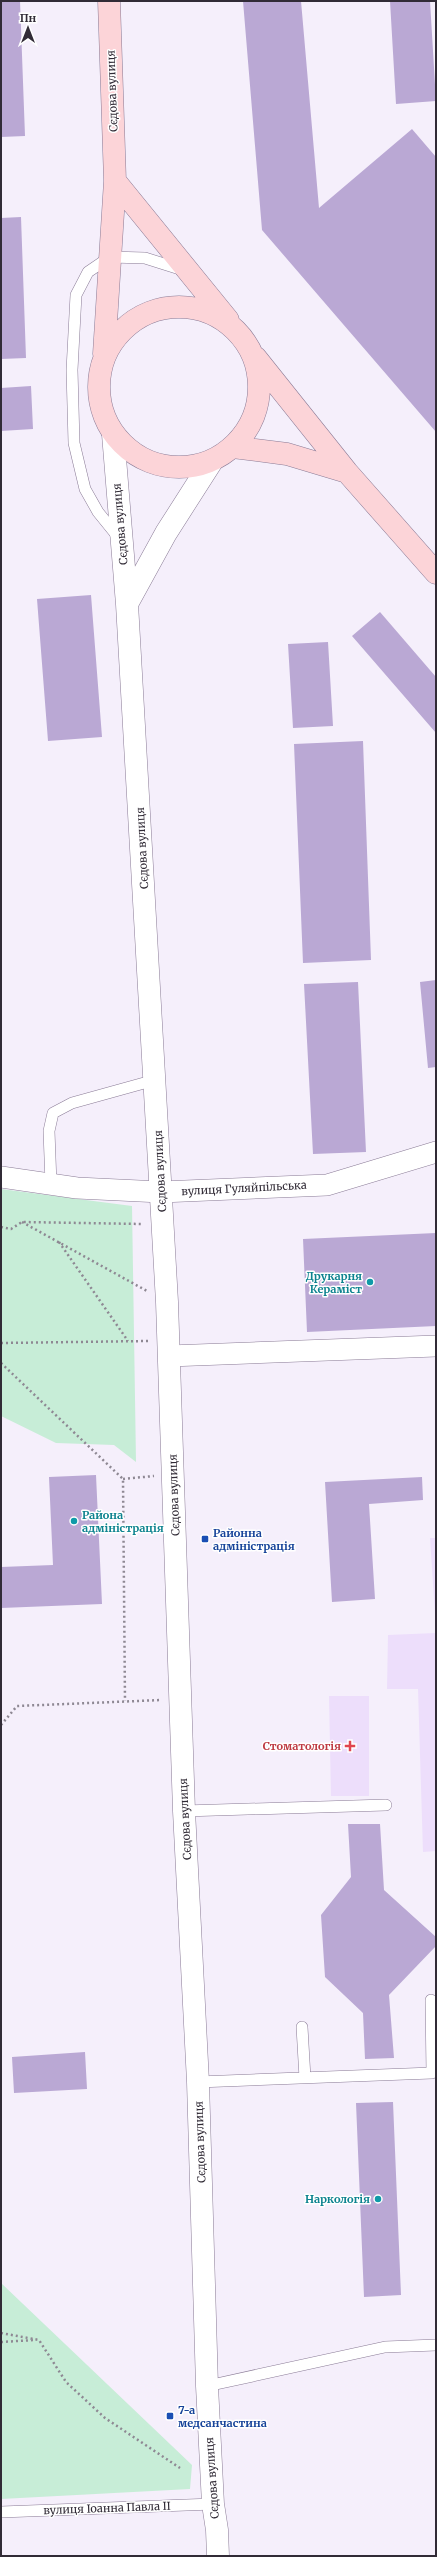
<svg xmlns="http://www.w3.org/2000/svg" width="437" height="2557" viewBox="0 0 437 2557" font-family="Merriweather,serif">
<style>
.built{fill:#eddefb}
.green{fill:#c7edd7}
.building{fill:#baa8d4}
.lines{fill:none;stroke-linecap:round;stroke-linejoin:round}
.service-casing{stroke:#8a7b96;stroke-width:12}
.minor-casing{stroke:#8a7b96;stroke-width:22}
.tertiary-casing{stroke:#8a7b96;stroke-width:23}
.secondary-casing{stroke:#8a7b96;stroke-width:23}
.path{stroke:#8e8893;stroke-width:2.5;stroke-dasharray:2 3;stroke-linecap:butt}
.service{stroke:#fff;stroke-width:11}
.minor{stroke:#fff;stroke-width:21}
.tertiary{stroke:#fff;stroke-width:22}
.secondary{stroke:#fcd4d8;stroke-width:22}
.culture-dot{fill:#0f9aa8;stroke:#fff;stroke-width:1.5}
.transit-dot{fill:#1a4fb4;stroke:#fff;stroke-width:1.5}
.health-dot{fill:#e0444e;stroke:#fff;stroke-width:1.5}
.labels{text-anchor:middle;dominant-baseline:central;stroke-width:3;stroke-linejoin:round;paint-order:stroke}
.street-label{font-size:11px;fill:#312b36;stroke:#fff}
.culture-label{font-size:11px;font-weight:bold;fill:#0d838f;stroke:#fff;text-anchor:end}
.transit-label{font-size:11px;font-weight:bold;fill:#164399;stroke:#fff;text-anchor:start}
.health-label{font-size:11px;font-weight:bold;fill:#be3a42;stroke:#fff;text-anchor:end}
</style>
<rect width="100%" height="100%" fill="#f5effb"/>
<path class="built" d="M 430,1538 L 436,1538 L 436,1629 Z
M 436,1633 L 436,1851 L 423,1852 L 418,1689 L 387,1689 L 388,1635 Z
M 329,1696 L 369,1696 L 369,1796 L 331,1796 Z"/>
<path class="green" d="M 1,1189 L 132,1206 L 136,1462 L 114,1445 L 56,1443 L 1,1416 Z
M 1,2283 L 192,2465 L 190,2489 L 1,2499 Z"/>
<path class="building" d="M 1,1 L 20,1 L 25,136 L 1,137 Z
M 243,1 L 301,1 L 319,208 L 412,129 L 436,157 L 436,432 L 262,230 Z
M 390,1 L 430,1 L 436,101 L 396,104 Z
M 21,217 L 26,358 L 1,359 L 1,218 Z
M 31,386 L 33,429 L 1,431 L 1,388 Z
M 91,595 L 102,737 L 48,741 L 37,599 Z
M 380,612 L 436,677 L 436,733 L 352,636 Z
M 328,642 L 333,726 L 293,728 L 288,644 Z
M 363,741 L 371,960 L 303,963 L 294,744 Z
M 436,980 L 436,1067 L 428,1068 L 420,982 Z
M 358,982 L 366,1152 L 313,1154 L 304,984 Z
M 436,1233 L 436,1326 L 307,1332 L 303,1239 Z
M 96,1475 L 102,1604 L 1,1608 L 1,1567 L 53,1565 L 49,1477 Z
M 422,1477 L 423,1500 L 369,1504 L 375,1599 L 332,1602 L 325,1482 Z
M 348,1824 L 380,1824 L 384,1890 L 436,1937 L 436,1946 L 389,1995 L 394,2058 L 365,2059 L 363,2013 L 325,1977 L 321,1915 L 351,1877 Z
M 85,2052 L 87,2089 L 14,2093 L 12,2057 Z
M 393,2102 L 401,2295 L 364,2297 L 356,2103 Z"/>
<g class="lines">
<defs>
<path id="service" d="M 119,538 L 98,512 L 85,489 L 74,443 L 72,370 L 76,295 L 88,272 L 110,257 L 145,258 L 183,270
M 51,1184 L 49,1131 L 53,1113 L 72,1103 L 155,1080
M 184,1811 L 386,1805
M 302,2027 L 305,2078
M 198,2082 L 432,2073 L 431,2000
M 207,2386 L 385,2347 L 436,2345
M 1,2512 L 213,2504"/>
<path id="minor" d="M 1,1177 L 77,1188 L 161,1192 L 327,1185 L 436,1152
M 169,1356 L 436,1346"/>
<path id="tertiary" d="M 113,434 L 127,604 L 167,1302 L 184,1811 L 198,2082 L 207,2386 L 213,2504 L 217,2530 L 218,2556
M 127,604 L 166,533 L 212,461"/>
<path id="secondary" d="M 115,181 L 228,320
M99 387a80 80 0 1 1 160 0a80 80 0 1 1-160 0Z
M 104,354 L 115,181 L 109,1
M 256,358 L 347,472 L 436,573
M 233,447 L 287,454 L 347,472"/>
</defs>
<use href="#service" class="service-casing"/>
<use href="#minor" class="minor-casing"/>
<use href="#tertiary" class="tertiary-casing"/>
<use href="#secondary" class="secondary-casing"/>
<path class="path" d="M 22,1222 L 147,1291
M 1,1227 L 11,1229 L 22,1222 L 142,1224
M 59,1242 L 128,1341
M 1,1343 L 148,1341
M 1,1363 L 123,1479 L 125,1701
M 123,1479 L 154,1476
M 1,1725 L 17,1706 L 162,1700
M 1,2333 L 39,2340 L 66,2382 L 105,2418 L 180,2468
M 1,2342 L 35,2340"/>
<use href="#service" class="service"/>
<use href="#minor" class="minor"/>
<use href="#tertiary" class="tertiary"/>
<use href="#secondary" class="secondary"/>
</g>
<g class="culture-dot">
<circle cx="370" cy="1282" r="4"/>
<circle cx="74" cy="1521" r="4"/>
<circle cx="378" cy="2199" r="4"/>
</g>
<g class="transit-dot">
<rect x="201" y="1535" width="8" height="8" rx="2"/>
<rect x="166" y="2412" width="8" height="8" rx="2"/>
</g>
<path class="health-dot" d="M348 1740h4v4h4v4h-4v4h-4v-4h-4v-4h4z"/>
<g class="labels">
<g class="street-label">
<text transform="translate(112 91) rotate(-92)">Сєдова вулиця</text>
<text transform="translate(120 524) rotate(-95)">Сєдова вулиця</text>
<text transform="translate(142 848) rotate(-93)">Сєдова вулиця</text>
<text transform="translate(160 1171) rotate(-93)">Сєдова вулиця</text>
<text transform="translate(244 1188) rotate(-3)">вулиця Гуляйпільська</text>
<text transform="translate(174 1495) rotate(-92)">Сєдова вулиця</text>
<text transform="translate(185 1819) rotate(-93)">Сєдова вулиця</text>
<text transform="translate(200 2142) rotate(-92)">Сєдова вулиця</text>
<text transform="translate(212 2478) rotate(-94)">Сєдова вулиця</text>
<text transform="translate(107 2508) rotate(-2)">вулиця Іоанна Павла ІІ</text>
</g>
<g class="culture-label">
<text x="362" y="1276">Друкарня<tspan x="362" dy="13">Кераміст</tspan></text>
<text x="82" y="1515" text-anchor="start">Района<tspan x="82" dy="13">адміністрація</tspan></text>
<text x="370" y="2199">Наркологія</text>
</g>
<g class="transit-label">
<text x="213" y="1533">Районна<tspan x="213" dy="13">адміністрація</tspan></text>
<text x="178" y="2410">7-а<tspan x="178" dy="13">медсанчастина</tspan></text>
</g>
<g class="health-label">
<text x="341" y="1746">Стоматологія</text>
</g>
</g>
<rect width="437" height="2557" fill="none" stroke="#312b36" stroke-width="4"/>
<g transform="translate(28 28)" stroke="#ffffff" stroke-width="3" paint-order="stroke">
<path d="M0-3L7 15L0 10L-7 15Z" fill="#312b36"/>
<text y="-6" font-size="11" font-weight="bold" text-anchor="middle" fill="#312b36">Пн</text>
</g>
</svg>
